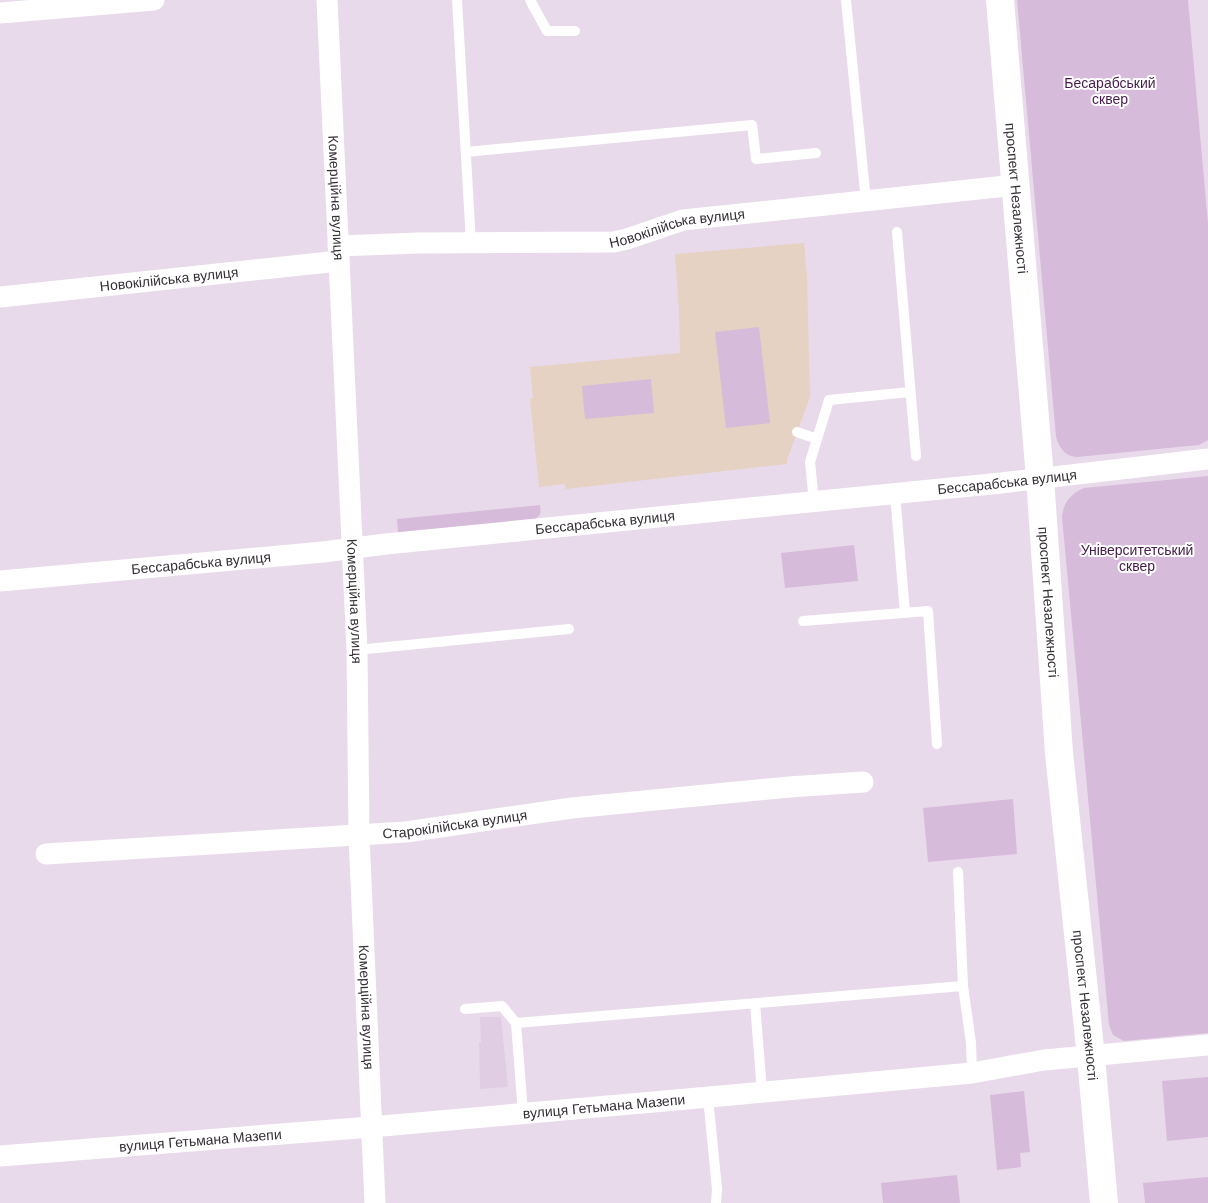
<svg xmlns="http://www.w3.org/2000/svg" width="1208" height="1203" viewBox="0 0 1208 1203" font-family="Helvetica,sans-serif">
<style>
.built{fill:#e1cde3}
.education{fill:#e5d2c2}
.green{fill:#d7bbda}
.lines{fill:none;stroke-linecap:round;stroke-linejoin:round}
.lane{stroke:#fff;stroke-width:10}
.street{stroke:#fff;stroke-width:21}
.primary{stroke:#fff;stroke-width:28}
.labels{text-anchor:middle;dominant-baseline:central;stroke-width:4;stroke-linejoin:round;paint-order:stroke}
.park-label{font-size:14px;fill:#441b49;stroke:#fff}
.street-label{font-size:14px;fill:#342e35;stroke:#fff}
</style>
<rect width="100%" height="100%" fill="#e9daeb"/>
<path class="built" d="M 480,1017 L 501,1017 L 508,1087 L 480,1089 L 479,1042 L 481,1042 Z"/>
<path class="education" d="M 804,243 L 807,276 L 810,397 L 787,460 L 787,464 L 566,489 L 565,484 L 539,487 L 530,399 L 533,398 L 530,367 L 680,353 L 679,311 L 675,254 Z"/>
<path class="green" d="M 1017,0 L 1188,0 L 1208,224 L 1208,440 L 1199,445 L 1077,457 C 1065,457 1059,447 1056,437 Z
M 759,327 L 770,423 L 726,428 L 715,332 Z
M 651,379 L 654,413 L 585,419 L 582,386 Z
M 1208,476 L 1208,1033 L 1124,1041 L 1113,1035 L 1109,1025 L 1062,517 C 1063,503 1071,493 1084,488 Z
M 540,505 C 541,513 541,517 532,520 L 398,533 L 397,519 Z
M 854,545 L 858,581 L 785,588 L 781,553 Z
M 1013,799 L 1017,854 L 928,862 L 923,808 Z
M 1208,1077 L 1208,1137 L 1167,1141 L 1162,1081 Z
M 1024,1091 L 1030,1152 L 1020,1153 L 1021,1167 L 997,1170 L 990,1095 Z
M 957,1175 L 960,1203 L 883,1203 L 881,1183 Z
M 1208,1177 L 1208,1203 L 1145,1203 L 1143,1183 Z"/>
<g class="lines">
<path class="lane" d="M 457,0 L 471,243
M 530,0 L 547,31 L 575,31
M 846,0 L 866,201
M 466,152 L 752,125 L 756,159 L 816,153
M 897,232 L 916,456
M 797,432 L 817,439
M 895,494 L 905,613
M 814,502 L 810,462 L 829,400 L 910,392
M 803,621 L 928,611 L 937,744
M 357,650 L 569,629
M 958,872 L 963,986 L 971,1043 L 972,1073
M 755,1003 L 762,1092
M 465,1009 L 502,1006 L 516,1023 L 523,1113
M 516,1023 L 963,986
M 708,1097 L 717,1189 L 716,1203"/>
<g class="street">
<path id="s1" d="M 327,0 L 357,650 L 359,836 L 375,1203"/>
<path d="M 0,13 L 154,0"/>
<path id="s2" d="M 338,246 L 419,243 L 614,242 L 627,239 L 683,220 L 1016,185"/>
<path id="s3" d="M 0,297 L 339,261"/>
<path id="s4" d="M 0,581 L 323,552 L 386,544 L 1001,483 L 1208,459"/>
<path id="s5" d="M 46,854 L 406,832 L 572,808 L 789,787 L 863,782"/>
<path id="s6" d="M 0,1156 L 371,1127 L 732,1095 L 972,1073 L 1044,1060 L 1208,1045"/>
</g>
<path class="primary" id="s7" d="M 1000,0 L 1040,478 L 1059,753 L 1091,1057 L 1104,1203"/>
</g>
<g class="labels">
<g class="park-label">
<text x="1110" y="83">Бесарабський<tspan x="1110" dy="16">сквер</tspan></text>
<text x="1137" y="550">Університетський<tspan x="1137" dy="16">сквер</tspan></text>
</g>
<g class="street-label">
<text stroke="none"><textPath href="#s1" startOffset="198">Комерційна вулиця</textPath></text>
<text stroke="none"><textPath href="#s7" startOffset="199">проспект Незалежності</textPath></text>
<text stroke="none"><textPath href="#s2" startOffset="341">Новокілійська вулиця</textPath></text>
<text stroke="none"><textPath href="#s3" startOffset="170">Новокілійська вулиця</textPath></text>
<text stroke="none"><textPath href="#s4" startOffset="1012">Бессарабська вулиця</textPath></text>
<text stroke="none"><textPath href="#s4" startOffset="608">Бессарабська вулиця</textPath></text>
<text stroke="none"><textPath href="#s4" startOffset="202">Бессарабська вулиця</textPath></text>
<text stroke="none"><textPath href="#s1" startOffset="602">Комерційна вулиця</textPath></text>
<text stroke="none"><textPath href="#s7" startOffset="604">проспект Незалежності</textPath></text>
<text stroke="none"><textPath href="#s5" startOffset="410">Старокілійська вулиця</textPath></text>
<text stroke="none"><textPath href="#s7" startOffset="1009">проспект Незалежності</textPath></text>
<text stroke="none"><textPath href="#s1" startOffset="1008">Комерційна вулиця</textPath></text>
<text stroke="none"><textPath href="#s6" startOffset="606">вулиця Гетьмана Мазепи</textPath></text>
<text stroke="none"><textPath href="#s6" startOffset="201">вулиця Гетьмана Мазепи</textPath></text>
</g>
</g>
</svg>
